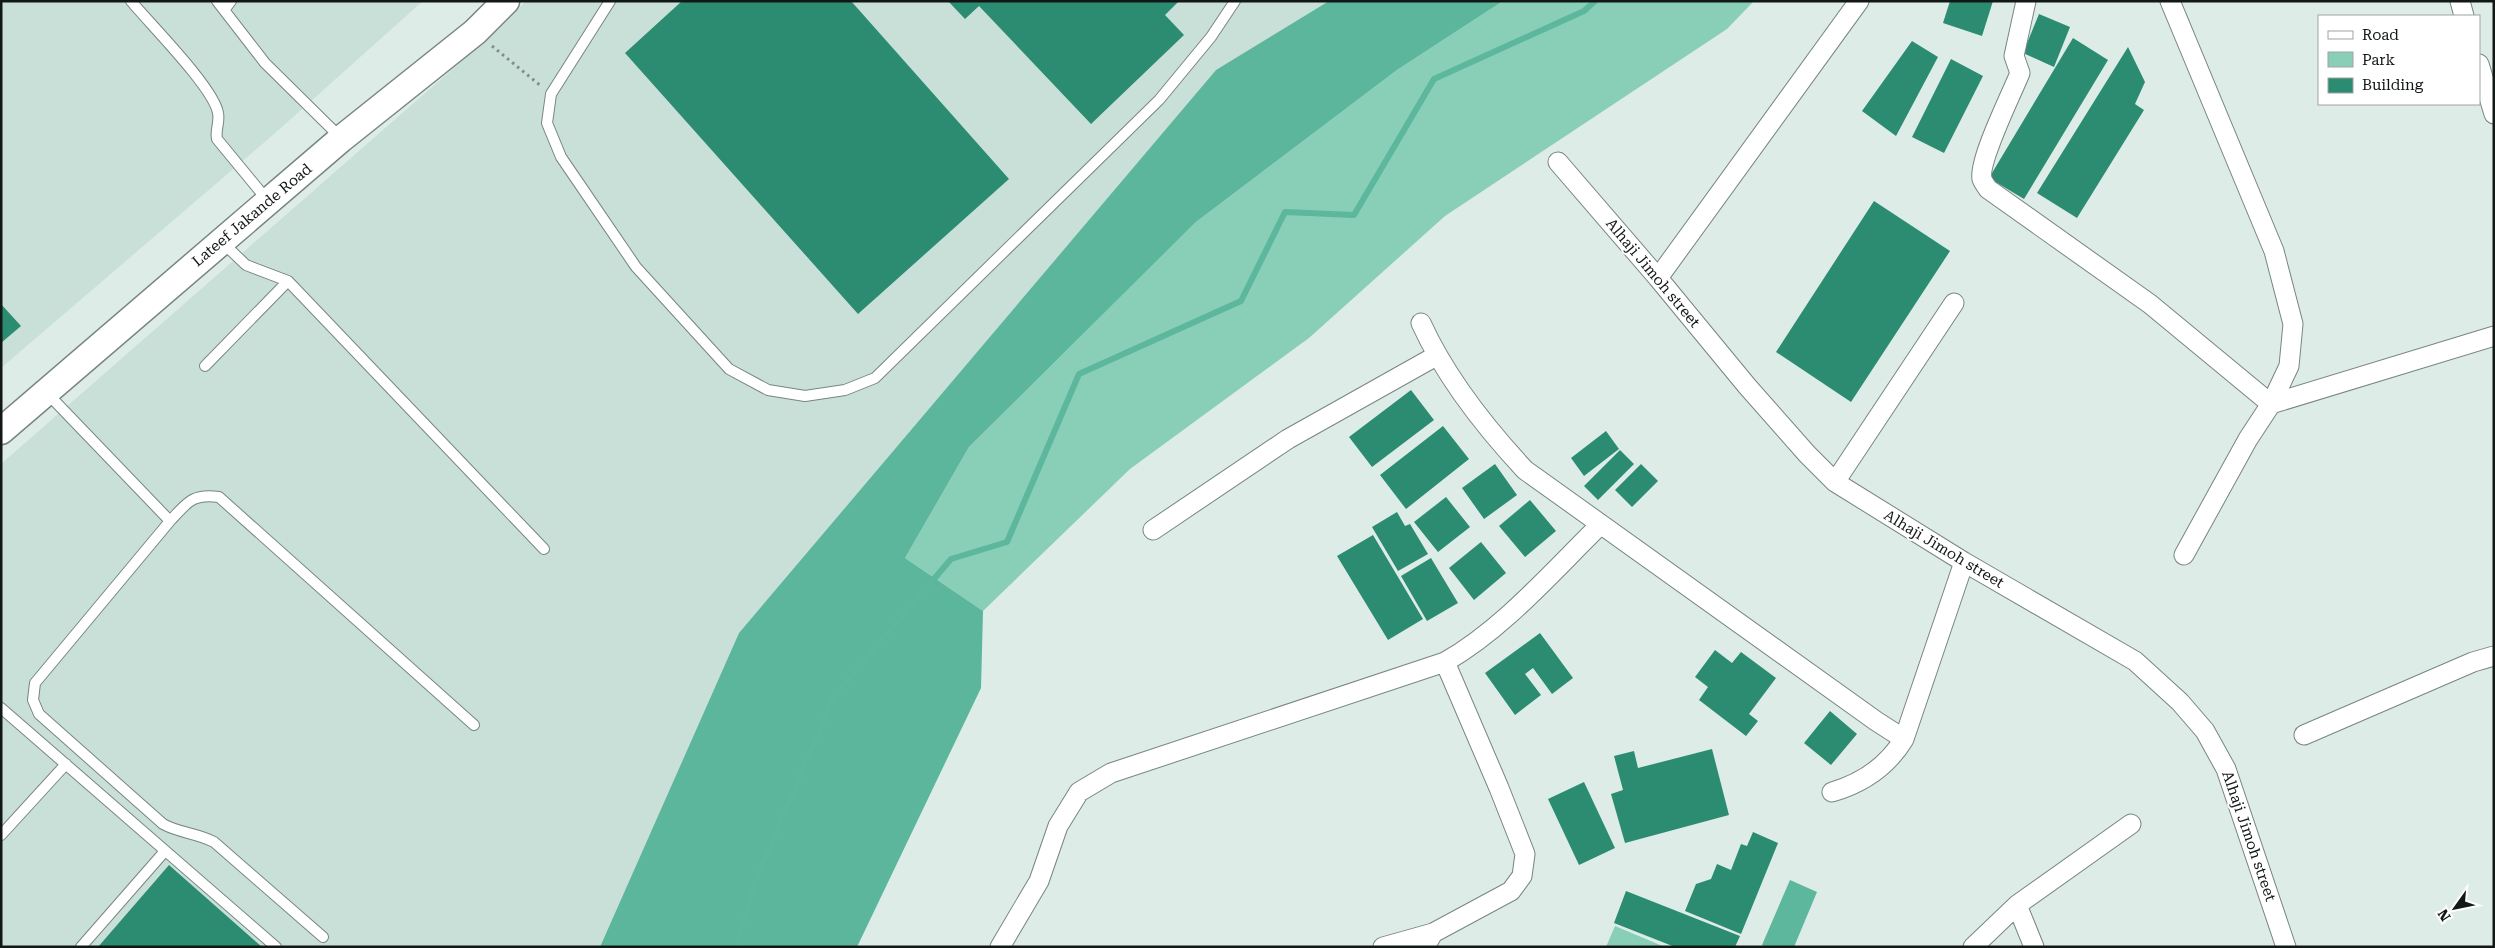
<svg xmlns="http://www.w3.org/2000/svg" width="2495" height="948" viewBox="0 0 2495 948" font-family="'Roboto Serif',serif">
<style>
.built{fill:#c9e0d8}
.green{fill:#89cfb8}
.forest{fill:#5bb69b}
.water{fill:#5cb79c}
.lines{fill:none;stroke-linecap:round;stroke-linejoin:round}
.stream{stroke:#5cb79c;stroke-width:6}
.building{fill:#2b8c72}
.lane-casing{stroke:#788580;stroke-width:12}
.street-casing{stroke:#788580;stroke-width:21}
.secondary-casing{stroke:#788580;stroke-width:29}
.path{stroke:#828d8a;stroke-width:3;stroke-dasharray:2.5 4;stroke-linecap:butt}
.lane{stroke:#fff;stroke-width:10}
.street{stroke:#fff;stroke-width:19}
.secondary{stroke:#fff;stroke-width:26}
.labels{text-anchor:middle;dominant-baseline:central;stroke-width:4;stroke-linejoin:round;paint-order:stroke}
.street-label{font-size:15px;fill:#121816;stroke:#fff}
</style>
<rect width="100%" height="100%" fill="#ddece7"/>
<path class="built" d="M 1,1 L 423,1 L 274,134 L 1,368 Z
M 526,1 L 1329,1 L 1216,70 L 739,633 L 600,947 L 1,947 L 1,464 L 495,32 Z"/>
<path class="green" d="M 1503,1 L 1754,1 L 1727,29 L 1445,216 L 1309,338 L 1130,469 L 983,611 L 905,558 L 969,447 L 1196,222 L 1397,70 Z
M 1615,926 L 1665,947 L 1606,947 Z"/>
<path class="forest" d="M 1329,1 L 1503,1 L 1397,70 L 1196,222 L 969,447 L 905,558 L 983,611 L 981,688 L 857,947 L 600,947 L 739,633 L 1216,70 Z"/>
<path class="water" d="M 1790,880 L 1817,892 L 1794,947 L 1765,947 L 1762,945 Z"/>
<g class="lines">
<path class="stream" d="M 736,947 L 755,882 L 834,696 L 951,559 L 1007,542 L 1079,374 L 1241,301 L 1285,212 L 1354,215 L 1434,79 L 1584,11 L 1595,1"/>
</g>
<path class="building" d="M 682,1 L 851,1 L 1009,179 L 858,314 L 625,53 Z
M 948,1 L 1179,1 L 1165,15 L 1184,35 L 1091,124 L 979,6 L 965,19 Z
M 1950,1 L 1993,1 L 1982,36 L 1943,23 Z
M 2039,14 L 2070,27 L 2054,67 L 2023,53 Z
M 2073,38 L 2108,60 L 2024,199 L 1989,178 Z
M 1912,41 L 1938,57 L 1896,136 L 1862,111 Z
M 2128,47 L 2145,82 L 2135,104 L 2144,110 L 2077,218 L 2037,193 Z
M 1951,59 L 1983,76 L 1944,153 L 1912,137 Z
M 1874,201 L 1950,251 L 1851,402 L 1776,352 Z
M 1,304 L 21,326 L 1,343 Z
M 1411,390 L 1434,420 L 1372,467 L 1349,437 Z
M 1443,426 L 1469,459 L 1406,509 L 1380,475 Z
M 1606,431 L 1619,449 L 1584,476 L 1571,458 Z
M 1620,450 L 1634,464 L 1598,500 L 1584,486 Z
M 1495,464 L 1517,495 L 1484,519 L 1462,488 Z
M 1641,464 L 1658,481 L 1632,507 L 1615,490 Z
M 1446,497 L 1470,527 L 1438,552 L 1414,522 Z
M 1530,500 L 1556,531 L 1525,557 L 1499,526 Z
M 1397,512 L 1405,526 L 1410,524 L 1428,554 L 1398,571 L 1372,527 Z
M 1373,535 L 1423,619 L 1388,640 L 1337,556 Z
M 1481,542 L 1506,573 L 1474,600 L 1449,568 Z
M 1431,558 L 1458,603 L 1427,621 L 1401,576 Z
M 1540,633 L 1573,678 L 1552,694 L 1533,668 L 1525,674 L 1541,695 L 1515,715 L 1485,673 Z
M 1715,650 L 1732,663 L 1741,652 L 1776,678 L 1749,714 L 1758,721 L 1746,736 L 1699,700 L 1708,687 L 1695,677 Z
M 1830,711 L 1857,734 L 1831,765 L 1804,743 Z
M 1712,749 L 1729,815 L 1625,843 L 1611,794 L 1623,790 L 1614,756 L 1634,751 L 1638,768 Z
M 1584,782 L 1615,848 L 1579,865 L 1548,799 Z
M 1753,832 L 1778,843 L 1741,934 L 1685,911 L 1696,884 L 1711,879 L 1717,864 L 1731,870 L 1741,844 L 1747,846 Z
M 169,865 L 262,947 L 98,947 Z
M 1626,891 L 1740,936 L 1735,947 L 1675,947 L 1614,923 Z"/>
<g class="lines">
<defs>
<path id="lane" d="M 131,1 C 150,24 214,88 218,113 C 220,122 215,130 217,139 L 268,201
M 217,1 L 265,63 L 341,138
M 610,1 L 551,94 L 547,123 L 561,157 L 636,267 L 729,369 L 768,390 L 805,396 L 845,390 L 875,378 L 1159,100 L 1211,37 L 1235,1
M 225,9 L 231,1
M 222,242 L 246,265 L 288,281 L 544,549
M 205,366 L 288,281
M 46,392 L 170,521
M 1,708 L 276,947
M 1,835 L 66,764
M 323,937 L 214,842 C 197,833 179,833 163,824 L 39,714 L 33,700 L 35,683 L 170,521 C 187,503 192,493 219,497 L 474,725
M 81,947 L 165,851"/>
<path id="street" d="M 2026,1 L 2014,56 L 2020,73 C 2012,93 1978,161 1982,179 C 1983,182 1986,186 1988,189 L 2150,304 L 2271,404
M 2170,1 L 2274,251 L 2293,324 L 2289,366 L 2271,404 L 2248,439 L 2184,555
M 2460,1 L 2464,16
M 2479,64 L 2494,114
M 1558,162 L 1658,278 L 1747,386 L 1807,454 L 1835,482 L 1964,562 L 2135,661 L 2180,702 L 2205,731 L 2226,769 L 2286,947
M 1658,278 L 1859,1
M 1421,323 C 1446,378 1484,426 1525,470 L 1876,721 L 1904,739
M 2271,404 L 2494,336
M 1835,482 L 1954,303
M 1153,530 L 1288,439 L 1436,356
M 2304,735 L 2473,662 L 2494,656
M 1832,792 C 1863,783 1887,767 1904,739 L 1964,562
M 2017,905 L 2034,947
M 1000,947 L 1039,881 L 1058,826 L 1079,792 L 1111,773 L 1445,662 C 1503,629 1552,572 1600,525
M 1383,947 L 1433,933
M 1425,947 L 1433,933 L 1511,891 L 1522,876 L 1525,854 L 1499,788 L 1445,662
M 1973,947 L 2017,905 L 2131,824"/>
<path id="secondary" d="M 1,431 L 341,139 L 475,32 L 506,1"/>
</defs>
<use href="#lane" class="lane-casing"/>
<use href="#street" class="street-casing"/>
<use href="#secondary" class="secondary-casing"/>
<path class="path" d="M 492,46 L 541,86"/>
<use href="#lane" class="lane"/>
<use href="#street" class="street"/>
<use href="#secondary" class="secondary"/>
</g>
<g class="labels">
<g class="street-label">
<text transform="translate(252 215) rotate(-40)">Lateef Jakande Road</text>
<text transform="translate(1653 273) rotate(50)">Alhaji Jimoh street</text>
<text transform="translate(1944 549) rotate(31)">Alhaji Jimoh street</text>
<text transform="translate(2249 836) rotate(71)">Alhaji Jimoh street</text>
</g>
</g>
<rect width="2495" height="948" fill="none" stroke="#121816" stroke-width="5"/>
<rect x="2318" y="15" width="162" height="90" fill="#ffffff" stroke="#a0a3a2"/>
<rect x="2328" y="31" width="25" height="8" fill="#ffffff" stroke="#a0a3a2"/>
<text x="2362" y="40" font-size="15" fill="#121816">Road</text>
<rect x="2328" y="52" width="25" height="15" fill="#89cfb8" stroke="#a0a3a2"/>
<text x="2362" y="65" font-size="15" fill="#121816">Park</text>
<rect x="2328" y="78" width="25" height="15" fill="#2b8c72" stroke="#a0a3a2"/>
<text x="2362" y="90" font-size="15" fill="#121816">Building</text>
<g transform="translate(2455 908) rotate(237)" stroke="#ffffff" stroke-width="4" paint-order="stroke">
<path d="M0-4L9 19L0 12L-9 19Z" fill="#121816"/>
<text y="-8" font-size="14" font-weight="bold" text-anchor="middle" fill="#121816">N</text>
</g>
</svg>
